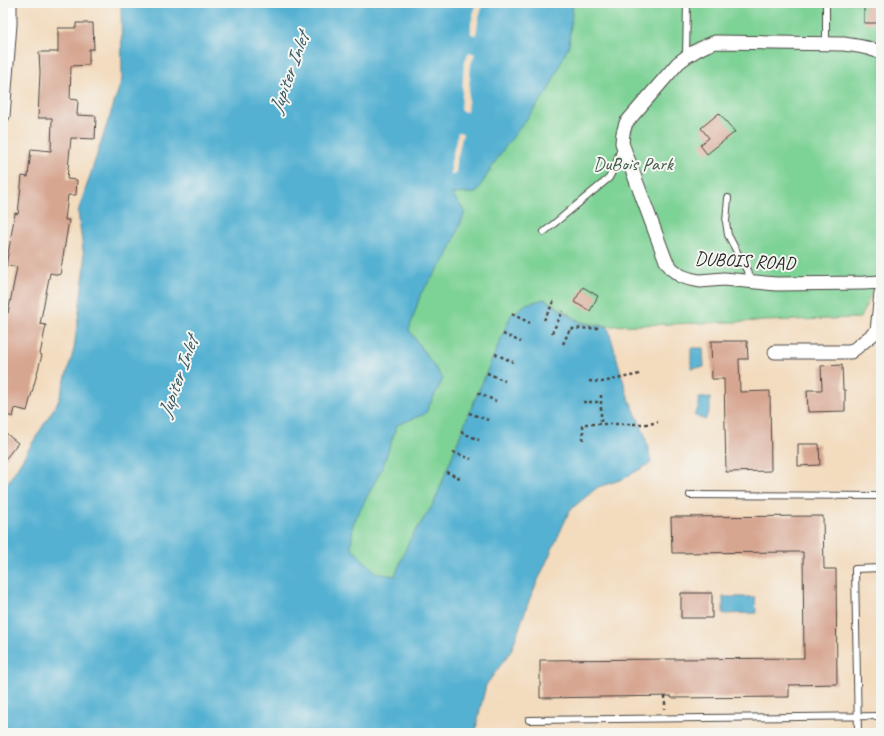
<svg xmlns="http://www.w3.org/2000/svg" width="884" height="736" viewBox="0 0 884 736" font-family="Caveat,sans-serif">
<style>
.green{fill:#7dd295;stroke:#547e60}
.water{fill:#54b1d2;stroke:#406e7e}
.pier{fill:#f3dbbe}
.building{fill:#d7a691}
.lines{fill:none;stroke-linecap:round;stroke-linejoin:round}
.service-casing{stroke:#494541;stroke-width:8}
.minor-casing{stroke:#494541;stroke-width:15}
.path{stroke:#494541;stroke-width:2.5;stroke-dasharray:3 3;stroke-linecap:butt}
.service{stroke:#fff;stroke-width:6}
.minor{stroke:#fff;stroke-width:13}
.labels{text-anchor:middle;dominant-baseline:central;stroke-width:4;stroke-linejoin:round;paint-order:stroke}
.park-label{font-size:19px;fill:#445d4b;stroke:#f6f6f2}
.street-label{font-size:19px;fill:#2b2b2b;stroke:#f6f6f2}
.water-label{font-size:20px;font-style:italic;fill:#395a65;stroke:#f6f6f2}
</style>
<rect width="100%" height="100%" fill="#f6f6f2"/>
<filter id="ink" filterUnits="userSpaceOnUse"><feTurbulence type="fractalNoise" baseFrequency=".025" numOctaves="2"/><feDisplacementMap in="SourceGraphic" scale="8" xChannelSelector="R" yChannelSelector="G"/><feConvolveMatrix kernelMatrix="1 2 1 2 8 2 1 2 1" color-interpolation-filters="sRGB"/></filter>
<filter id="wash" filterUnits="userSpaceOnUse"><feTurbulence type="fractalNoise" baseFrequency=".012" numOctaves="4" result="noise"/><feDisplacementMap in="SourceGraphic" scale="16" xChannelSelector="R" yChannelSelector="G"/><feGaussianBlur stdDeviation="0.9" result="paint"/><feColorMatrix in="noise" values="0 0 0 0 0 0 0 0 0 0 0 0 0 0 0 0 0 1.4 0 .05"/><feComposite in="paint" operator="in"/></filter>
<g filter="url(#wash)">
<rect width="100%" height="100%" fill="#f3dbbe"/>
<path class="green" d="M 477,3 L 881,3 L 881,288 L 874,288 L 860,318 L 607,326 L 581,322 L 545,299 L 513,313 L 425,528 L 396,577 L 377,575 L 350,549 L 352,524 L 377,412 L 450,194 Z"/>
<path class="water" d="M 121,3 L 573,3 L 569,45 L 548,91 L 500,154 L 476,193 L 452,194 L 465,212 L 447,257 L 421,293 L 409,330 L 443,379 L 425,414 L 397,425 L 383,466 L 353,524 L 351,548 L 377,573 L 395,576 L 409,541 L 434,503 L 467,418 L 511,315 L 526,304 L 544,299 L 581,323 L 608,327 L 627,394 L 645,435 L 651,463 L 623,479 L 598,487 L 570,510 L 530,598 L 511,651 L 486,685 L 477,722 L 476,733 L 3,733 L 3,494 L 7,484 L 59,400 L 74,349 L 85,265 L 78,212 L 122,79 Z
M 691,348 L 703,348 L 704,367 L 691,368 Z
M 699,398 L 710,398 L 710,409 L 705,420 L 694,415 L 699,406 Z
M 723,597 L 755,597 L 756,613 L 723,614 Z"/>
<path class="pier" d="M 476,3 L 483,3 L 478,22 L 476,35 L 471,34 L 471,23 Z
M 469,52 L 475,54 L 471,64 L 467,112 L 461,111 L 464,63 Z
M 458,132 L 463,133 L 457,160 L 456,174 L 451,175 L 451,162 Z"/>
<g id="blocks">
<path class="building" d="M 864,3 L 881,3 L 881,23 L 864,23 Z
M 76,23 L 93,23 L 94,49 L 89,49 L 89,65 L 71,66 L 70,99 L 78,100 L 77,115 L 96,116 L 95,139 L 71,138 L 67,179 L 77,180 L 76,195 L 68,195 L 65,220 L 69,220 L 60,275 L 50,273 L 40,324 L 46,325 L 40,354 L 42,355 L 27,411 L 15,408 L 13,417 L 3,414 L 3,312 L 8,313 L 17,267 L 6,266 L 15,213 L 18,214 L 22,176 L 28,177 L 31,149 L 51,151 L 52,118 L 38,118 L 40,72 L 39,52 L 58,52 L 58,28 L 76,28 Z
M 719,113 L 735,132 L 707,154 L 700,145 L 709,138 L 701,128 Z
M 583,287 L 598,296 L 590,311 L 574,302 Z
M 711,341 L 747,341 L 748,359 L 739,359 L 740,392 L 770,391 L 771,471 L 726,472 L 724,379 L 712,379 Z
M 842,365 L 843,390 L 845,390 L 845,411 L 808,412 L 807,390 L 822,390 L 821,366 Z
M 3,431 L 18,443 L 3,462 Z
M 798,444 L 819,444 L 820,465 L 798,466 Z
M 823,516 L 824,569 L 836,569 L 837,684 L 789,685 L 789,697 L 671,698 L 671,696 L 540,698 L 540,660 L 804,658 L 803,552 L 672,553 L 671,517 Z
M 681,593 L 712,593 L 712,618 L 681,618 Z"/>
</g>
</g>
<g filter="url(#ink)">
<use href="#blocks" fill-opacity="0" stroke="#494541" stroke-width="1"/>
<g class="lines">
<defs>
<path id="service" d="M 826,3 L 826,44
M 686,57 L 687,3
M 728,198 L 726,222 L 728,235 L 753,282
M 544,232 L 609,178 L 616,164 L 621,147
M 690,495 L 881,496
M 529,720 L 881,716
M 858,733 L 855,569 L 881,568"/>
<path id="minor" d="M 881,53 C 870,47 857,46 844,44 L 715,42 C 701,47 689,54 678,63 L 626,123 L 623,133 L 622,143 L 666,261 L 672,269 L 681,276 L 690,279 L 700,281 L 724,279 L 776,284 L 864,283 L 881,282
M 3,116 L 10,24 L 10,3
M 775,352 L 851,352 L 877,331 L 881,293"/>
</defs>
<use href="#service" class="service-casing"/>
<use href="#minor" class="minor-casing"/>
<path class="path" d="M 512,314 L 530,323
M 544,320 L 554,301
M 552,333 L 563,311
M 503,334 L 521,342
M 563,344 L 570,329 L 597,328 L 597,326
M 495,354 L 513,362
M 487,373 L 505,381
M 589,381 L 602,382 L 640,374
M 478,393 L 496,401
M 601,395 L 601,424
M 583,402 L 601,402
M 469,413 L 488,420
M 461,432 L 479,440
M 583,440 L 583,424 L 649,424 L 658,422
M 453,452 L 471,459
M 446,472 L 462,479
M 665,696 L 665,709"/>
<use href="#service" class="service"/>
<use href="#minor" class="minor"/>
</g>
</g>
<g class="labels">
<g class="park-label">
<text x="633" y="164">DuBois Park</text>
</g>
<g class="street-label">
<text transform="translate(745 261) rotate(3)">DUBOIS ROAD</text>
</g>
<g class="water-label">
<text transform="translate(289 73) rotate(-70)">Jupiter Inlet</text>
<text transform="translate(178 377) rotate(-70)">Jupiter Inlet</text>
</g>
</g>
<rect width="884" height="736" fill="none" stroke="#f6f6f2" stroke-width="16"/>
</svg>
